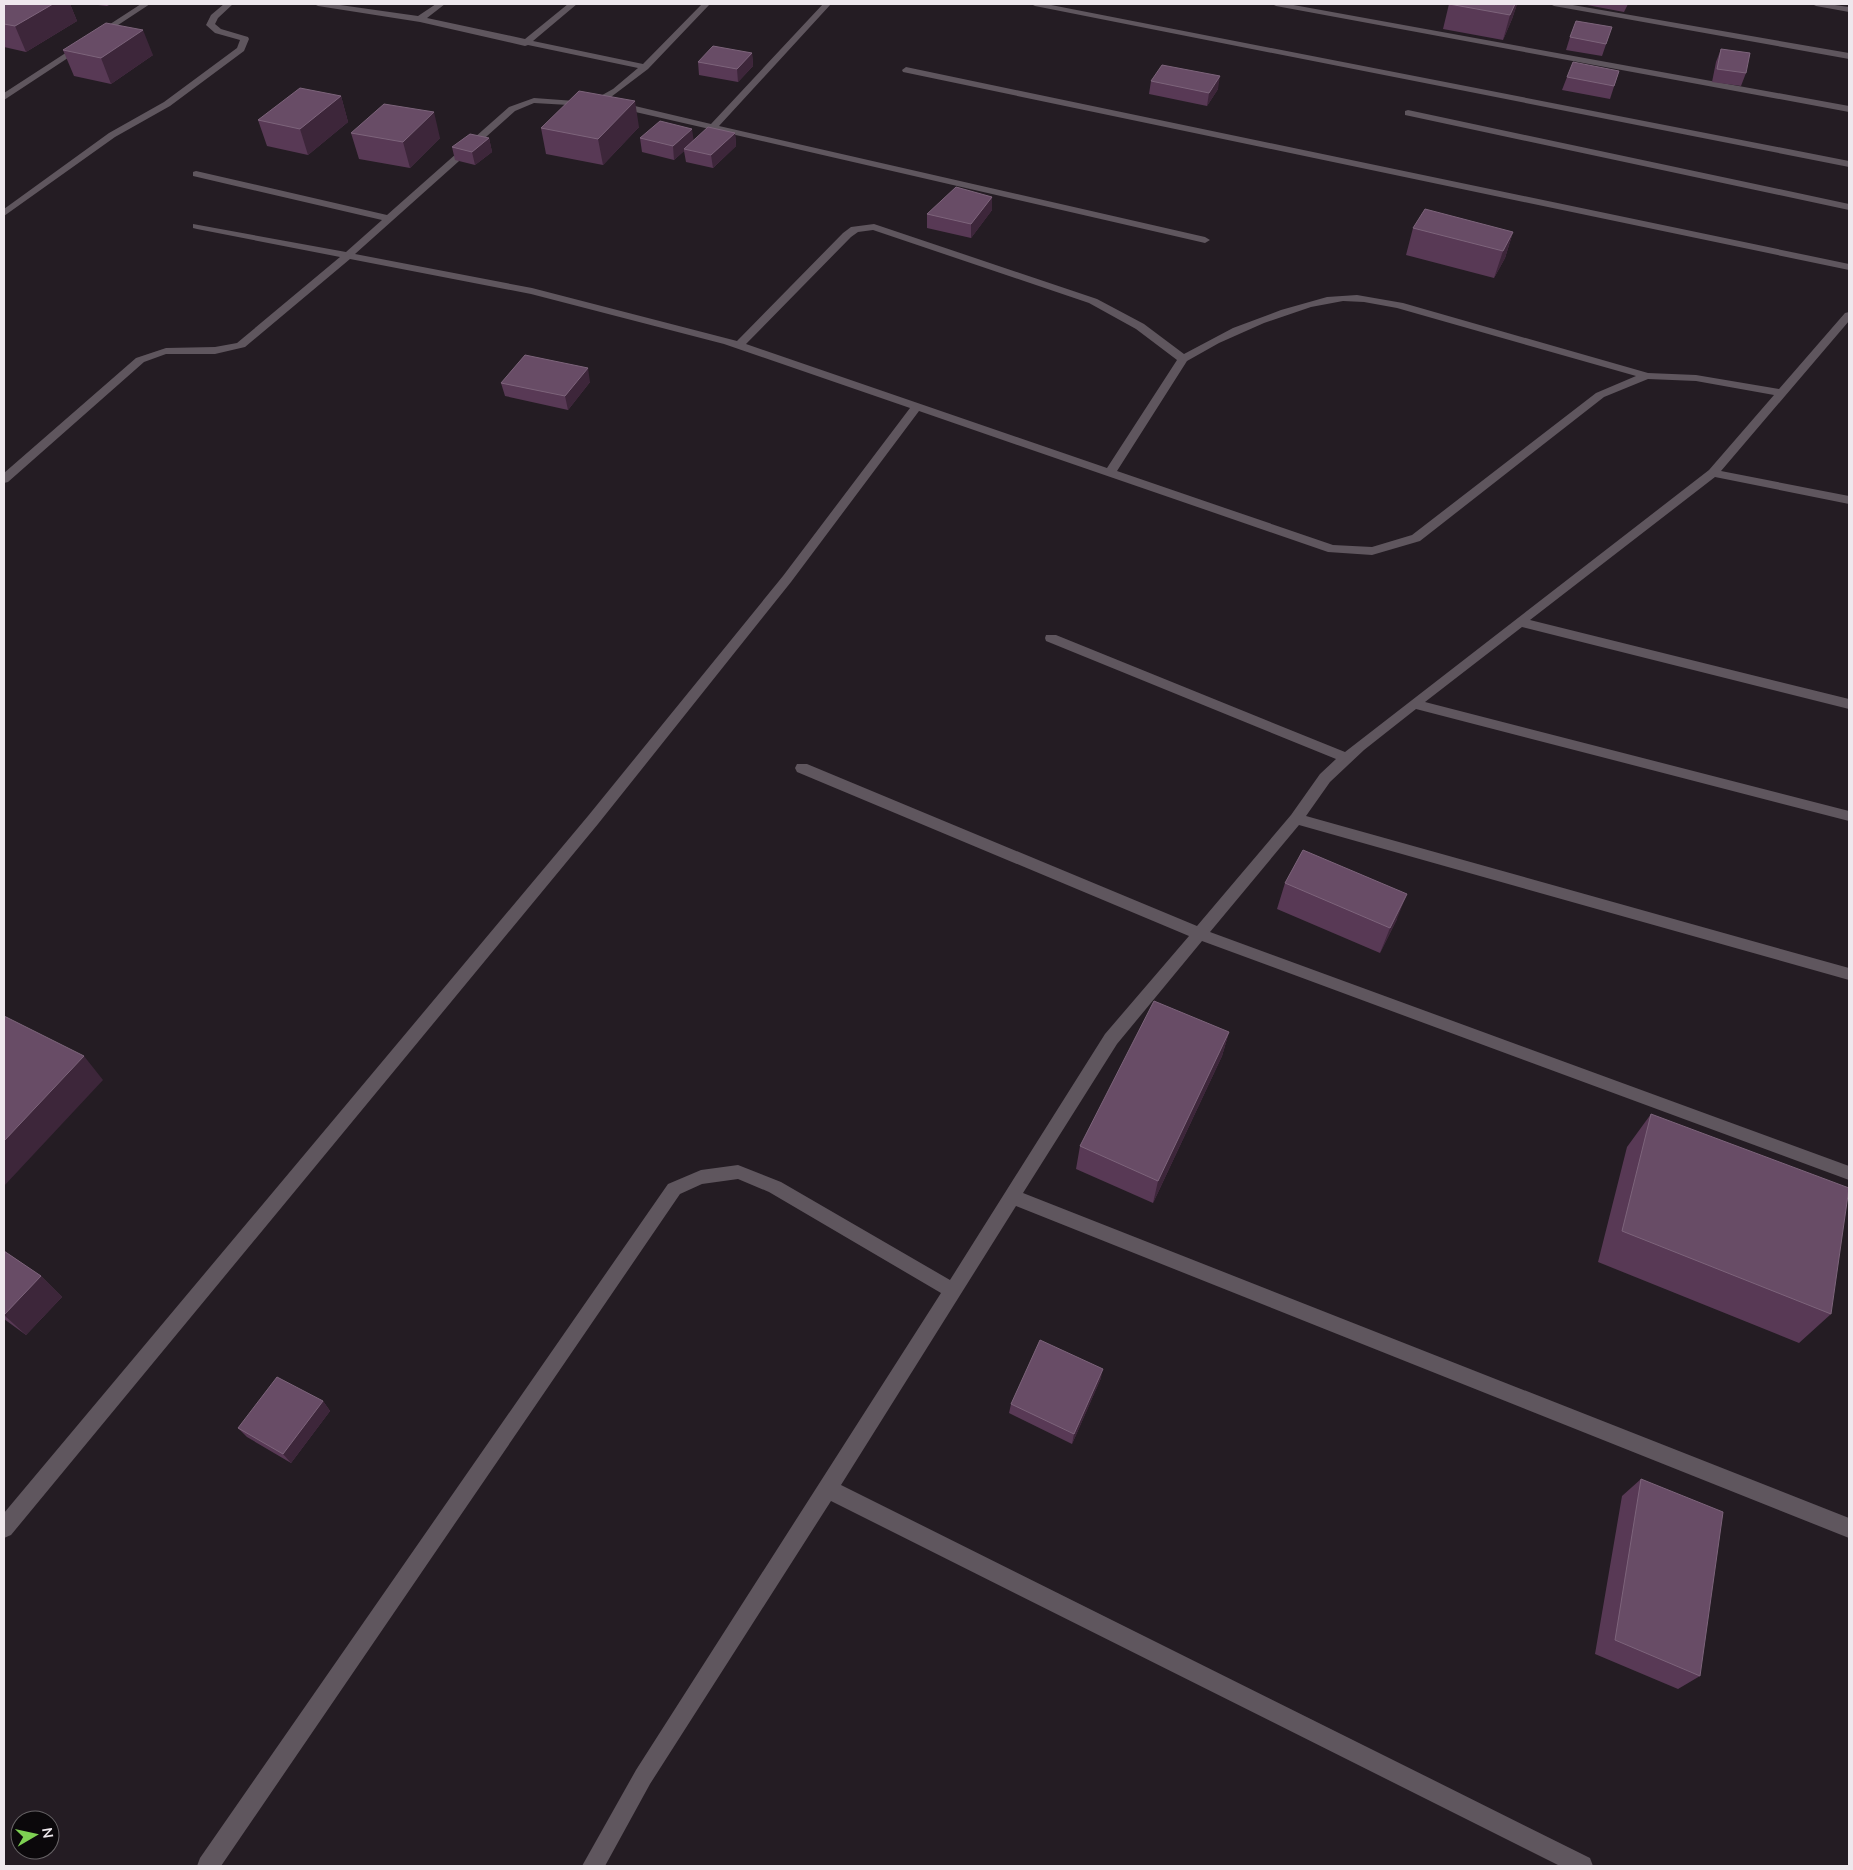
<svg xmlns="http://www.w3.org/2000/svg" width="1853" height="1870" viewBox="0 0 1853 1870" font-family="'Nunito Sans',sans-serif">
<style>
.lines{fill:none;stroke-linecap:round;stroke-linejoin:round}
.minor{fill:#5f565e;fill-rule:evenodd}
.wall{fill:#583955}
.shaded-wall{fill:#3d263a}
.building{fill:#684c66;stroke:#7d647b}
</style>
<rect width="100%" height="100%" fill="#241c23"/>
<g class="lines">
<path class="minor" d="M 141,4 L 150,4 L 4,100 L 4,93 Z
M 224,4 L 233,4 L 218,18 L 215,24 L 221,29 L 248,37 L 249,39 L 244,51 L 170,106 L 115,137 L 4,216 L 4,209 L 109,133 L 164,102 L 237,48 L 240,40 L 215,33 L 206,25 L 211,15 Z
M 314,4 L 333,4 L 418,16 L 436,4 L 445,4 L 427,18 L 525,39 L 568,4 L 577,4 L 533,41 L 643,64 L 702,4 L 710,4 L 648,69 L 607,100 L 586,106 L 534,103 L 515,111 L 355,254 L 532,288 L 737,341 L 843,233 L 851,227 L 874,224 L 1097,299 L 1144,324 L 1184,354 L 1233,328 L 1281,310 L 1327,297 L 1357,295 L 1403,303 L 1648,373 L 1696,375 L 1779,389 L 1845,313 L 1849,312 L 1849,321 L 1721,471 L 1849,496 L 1849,504 L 1715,477 L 1530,620 L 1849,699 L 1849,709 L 1522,627 L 1425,702 L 1849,811 L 1849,821 L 1416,709 L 1364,750 L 1330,782 L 1306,816 L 1849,968 L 1849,980 L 1299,825 L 1210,932 L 1849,1166 L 1849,1180 L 1202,941 L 1117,1044 L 1023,1193 L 1849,1518 L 1849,1538 L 1016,1206 L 841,1485 L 1590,1858 L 1593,1866 L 1560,1866 L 831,1501 L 650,1784 L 605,1866 L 582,1866 L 636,1770 L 941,1293 L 769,1192 L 738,1179 L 702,1184 L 680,1194 L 221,1866 L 197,1866 L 200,1858 L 668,1184 L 701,1170 L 738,1165 L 781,1182 L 950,1280 L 1105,1034 L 1189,936 L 797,772 L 795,768 L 797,764 L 807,764 L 1197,926 L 1291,815 L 1320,774 L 1336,759 L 1046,641 L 1045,638 L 1046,635 L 1056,635 L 1345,752 L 1709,470 L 1774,395 L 1696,381 L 1648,379 L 1604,397 L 1420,541 L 1372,555 L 1328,552 L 919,411 L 791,582 L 598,824 L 11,1535 L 4,1538 L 4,1513 L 588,816 L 783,576 L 910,408 L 724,344 L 531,294 L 350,259 L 245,347 L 215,354 L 166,354 L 144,362 L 8,482 L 4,483 L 4,473 L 136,358 L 166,348 L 215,347 L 237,343 L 340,257 L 197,229 L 193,228 L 193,224 L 346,252 L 382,220 L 193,176 L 193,172 L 196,171 L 387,215 L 509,107 L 534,98 L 575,101 L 595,99 L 613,89 L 638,68 L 528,45 L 525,46 L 420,22 L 318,6 ZM 873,230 L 1089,303 L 1136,329 L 1177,360 L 1107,468 L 746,344 L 851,237 L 858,232 ZM 1343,301 L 1364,302 L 1397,308 L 1636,376 L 1596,393 L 1412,535 L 1372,547 L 1333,545 L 1117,471 L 1187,361 L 1219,343 L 1264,323 L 1311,307 Z
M 823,4 L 831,4 L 719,126 L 1205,237 L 1210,240 L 1205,243 L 618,108 L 613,105 L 618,102 L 711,124 Z
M 1031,4 L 1046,4 L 1849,161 L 1849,167 L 1035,6 Z
M 1272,4 L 1288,4 L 1849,106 L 1849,112 L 1276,6 Z
M 1550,4 L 1567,4 L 1849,53 L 1849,59 L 1554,6 Z
M 1812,4 L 1828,4 L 1849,7 L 1849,12 L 1816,6 Z
M 906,67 L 1849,264 L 1849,270 L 903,72 L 902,70 Z
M 1408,110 L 1849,204 L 1849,210 L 1405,115 L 1405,111 Z"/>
</g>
<path class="wall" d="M 4,4 L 70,4 L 77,21 L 26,52 L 4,47 Z
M 89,4 L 111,4 L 107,6 Z
M 1449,4 L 1517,4 L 1512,19 L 1503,40 L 1443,29 Z
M 1587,4 L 1628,4 L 1624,12 L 1587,5 Z
M 1612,27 L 1602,56 L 1566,50 L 1570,37 Z
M 1721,49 L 1746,73 L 1741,86 L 1712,82 L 1716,62 Z
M 63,50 L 153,55 L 111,84 L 74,76 Z
M 752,53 L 753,66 L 738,82 L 699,75 L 698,62 Z
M 1619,71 L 1610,99 L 1562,90 L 1567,77 Z
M 1151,81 L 1218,89 L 1207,106 L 1149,94 Z
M 341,96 L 348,122 L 308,155 L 267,146 L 258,120 Z
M 639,127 L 603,165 L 546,154 L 541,128 Z
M 351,133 L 440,138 L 410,168 L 359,159 Z
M 735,133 L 736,146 L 713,168 L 686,162 L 684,151 L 674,160 L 642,152 L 640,138 L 694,140 Z
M 489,138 L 492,152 L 475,165 L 455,160 L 452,147 Z
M 992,197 L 992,210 L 971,238 L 927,228 L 927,214 Z
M 1413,228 L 1513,232 L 1505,258 L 1494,278 L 1406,255 Z
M 590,382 L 568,410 L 505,396 L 501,383 Z
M 1285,883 L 1397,919 L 1380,953 L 1277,909 Z
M 1229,1032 L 1222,1056 L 1153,1203 L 1076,1169 L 1080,1146 Z
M 1651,1114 L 1831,1314 L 1799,1343 L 1598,1262 L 1627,1147 Z
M 4,1251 L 41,1276 L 62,1297 L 26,1335 L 4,1319 Z
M 1101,1378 L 1072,1444 L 1009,1413 L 1011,1404 Z
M 323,1401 L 330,1411 L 291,1463 L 247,1437 L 238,1428 Z
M 1641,1479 L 1700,1676 L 1678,1689 L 1595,1654 L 1622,1496 Z"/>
<path class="shaded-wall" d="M 53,4 L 70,4 L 77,21 L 26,52 L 15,26 Z
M 1515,4 L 1517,4 L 1512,19 L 1503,40 L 1510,15 Z
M 143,30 L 153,55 L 111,84 L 101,58 Z
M 752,53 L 753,66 L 738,82 L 737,69 Z
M 1220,76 L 1218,89 L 1207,106 L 1209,93 Z
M 341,96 L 348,122 L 308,155 L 300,129 Z
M 635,101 L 639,127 L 603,165 L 598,139 Z
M 434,112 L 440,138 L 410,168 L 403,142 Z
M 692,129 L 694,142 L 684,149 L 684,151 L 674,160 L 673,146 Z
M 735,133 L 736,146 L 713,168 L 711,155 Z
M 489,138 L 492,152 L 475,165 L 472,152 Z
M 992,197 L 992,210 L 971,238 L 971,224 Z
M 1513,232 L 1505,258 L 1494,278 L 1503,251 Z
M 588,368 L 590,382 L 568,410 L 565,396 Z
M 1407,894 L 1397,919 L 1380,953 L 1390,928 Z
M 1229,1032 L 1222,1056 L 1153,1203 L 1158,1181 Z
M 84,1056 L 103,1080 L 4,1186 L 4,1141 Z
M 41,1276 L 62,1297 L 26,1335 L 4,1315 Z
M 1103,1369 L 1101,1378 L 1072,1444 L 1074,1434 Z
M 323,1401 L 330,1411 L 291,1463 L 283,1454 Z"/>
<path class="building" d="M 4,4 L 53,4 L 15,26 L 4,24 Z
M 1449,4 L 1515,4 L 1510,15 Z
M 1576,21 L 1612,27 L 1606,44 L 1570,37 Z
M 106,23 L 143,30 L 101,58 L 63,50 Z
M 713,46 L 752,53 L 737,69 L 698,62 Z
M 1721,49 L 1750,53 L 1746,73 L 1717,69 Z
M 1573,62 L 1619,71 L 1614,86 L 1567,77 Z
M 1162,65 L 1220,76 L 1209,93 L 1151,81 Z
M 300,88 L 341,96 L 300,129 L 258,120 Z
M 579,91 L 635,101 L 598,139 L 541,128 Z
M 384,104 L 434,112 L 403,142 L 351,133 Z
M 660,121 L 692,129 L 673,146 L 640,138 Z
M 708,127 L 735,133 L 711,155 L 684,149 Z
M 470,134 L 489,138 L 472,152 L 452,147 Z
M 956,187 L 992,197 L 971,224 L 927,214 Z
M 1425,209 L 1513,232 L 1503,251 L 1413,228 Z
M 525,355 L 588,368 L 565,396 L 501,383 Z
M 1303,850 L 1407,894 L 1390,928 L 1285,883 Z
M 1154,1001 L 1229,1032 L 1158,1181 L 1080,1146 Z
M 4,1016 L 84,1056 L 4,1141 Z
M 1651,1114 L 1849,1188 L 1831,1314 L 1622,1231 Z
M 4,1251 L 41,1276 L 4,1315 Z
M 1040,1340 L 1103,1369 L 1074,1434 L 1011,1404 Z
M 277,1377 L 323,1401 L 283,1454 L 238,1428 Z
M 1641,1479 L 1723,1512 L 1700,1676 L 1615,1640 Z"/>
<rect width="1853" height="1870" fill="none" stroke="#eee8ed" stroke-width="10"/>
<g transform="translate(35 1835) rotate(81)"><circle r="24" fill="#0b080b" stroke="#666265"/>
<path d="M0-4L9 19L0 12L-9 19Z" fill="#7ed153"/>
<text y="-8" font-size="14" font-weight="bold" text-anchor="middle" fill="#eee8ed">N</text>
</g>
</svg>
